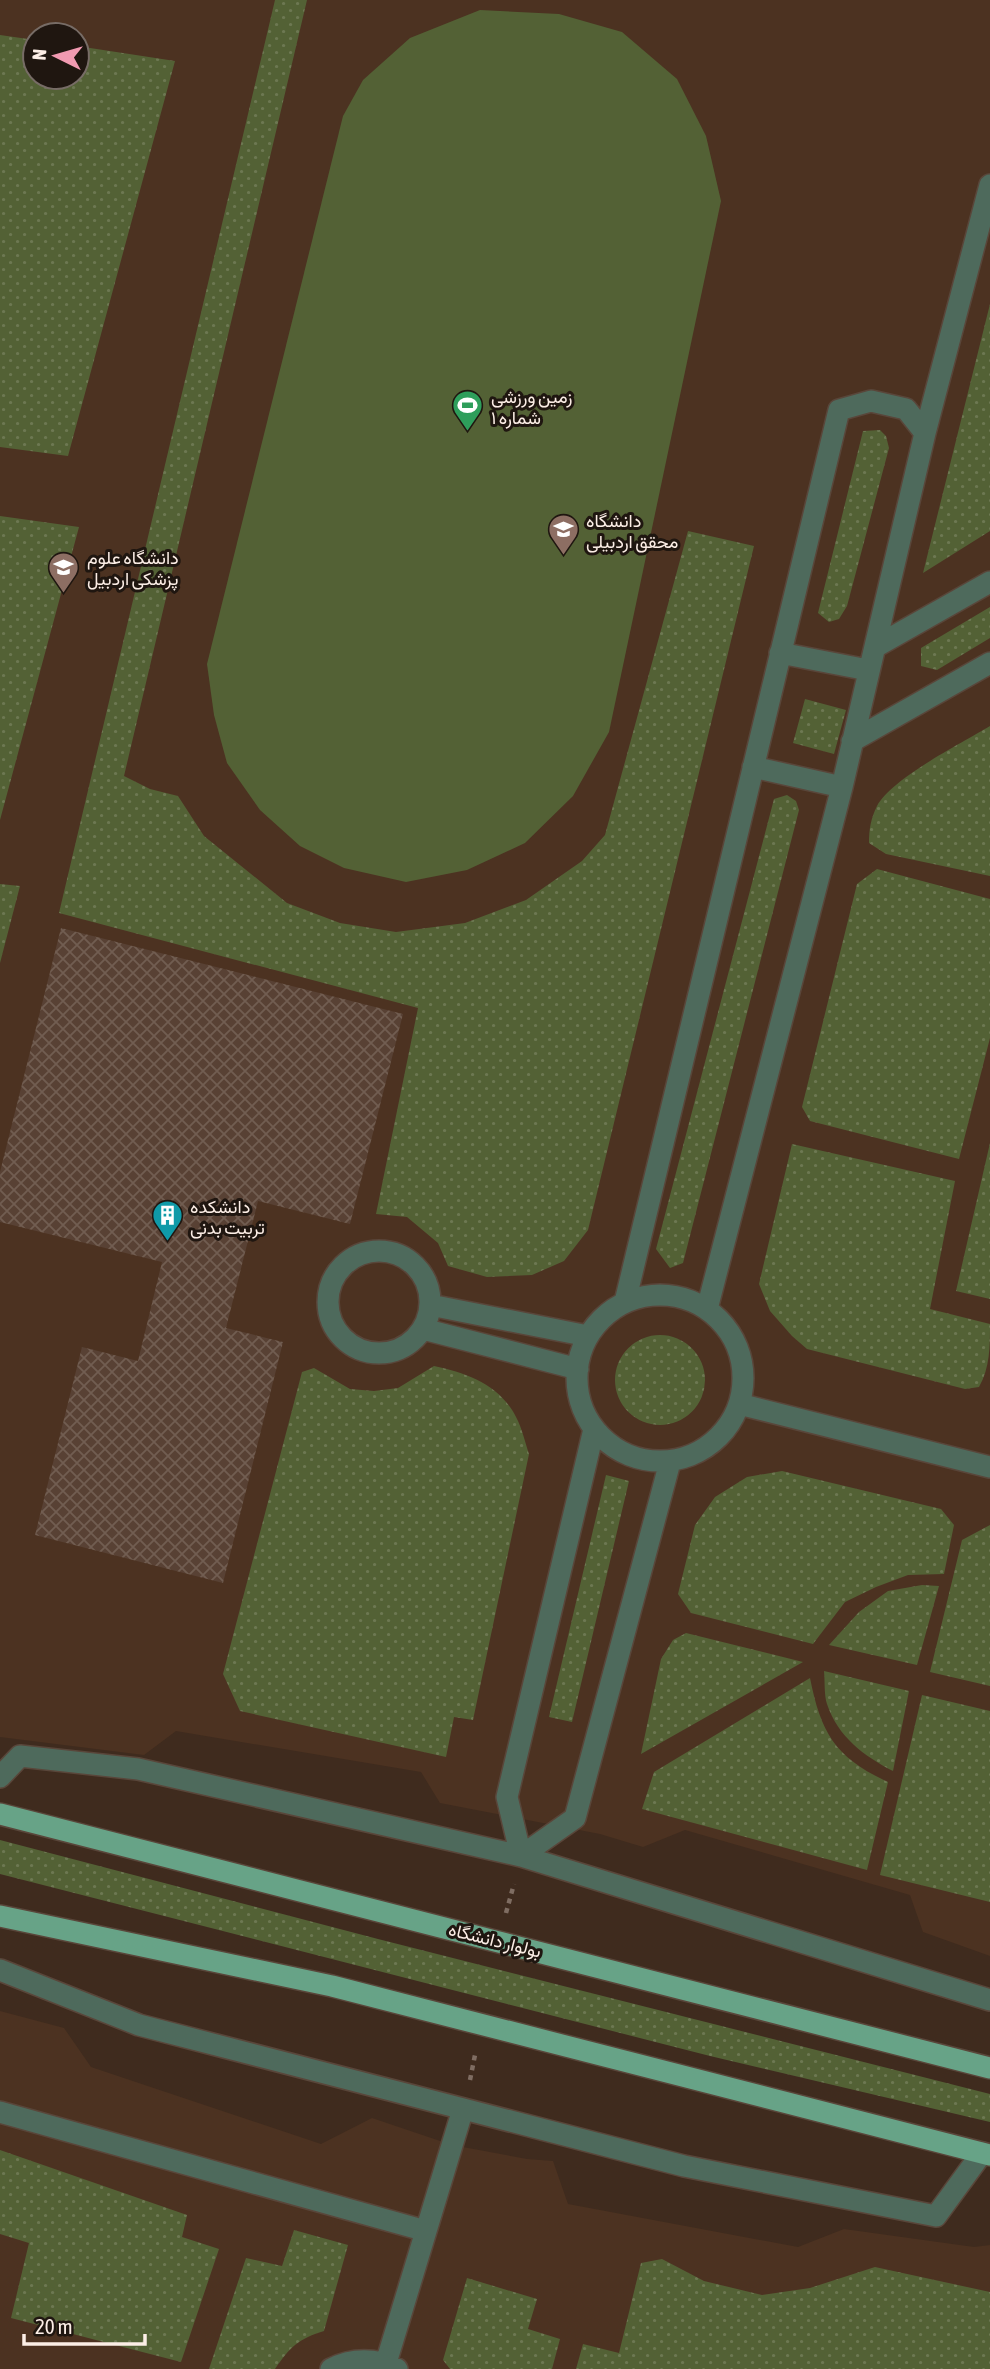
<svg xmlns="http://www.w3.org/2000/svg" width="990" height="2369" viewBox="0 0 990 2369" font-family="'Asap Condensed',Vazirmatn,sans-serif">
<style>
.built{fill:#4c3221;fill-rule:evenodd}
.grass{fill:url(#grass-dots)}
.pitch{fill:#536135}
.building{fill:url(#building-cross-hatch)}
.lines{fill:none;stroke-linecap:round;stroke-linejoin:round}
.minor-casing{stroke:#59463a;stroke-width:24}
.major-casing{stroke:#59463a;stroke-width:24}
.path{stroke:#7f6d62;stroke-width:4.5;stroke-dasharray:5 5;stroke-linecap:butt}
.minor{stroke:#4e6a5c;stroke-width:21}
.major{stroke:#67a387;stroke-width:21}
.labels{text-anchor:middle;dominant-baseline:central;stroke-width:6;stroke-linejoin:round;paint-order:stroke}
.poi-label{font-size:18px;fill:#fceee6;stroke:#1f1610;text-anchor:start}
.street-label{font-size:18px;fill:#fceee6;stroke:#1f1610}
</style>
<defs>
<pattern id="grass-dots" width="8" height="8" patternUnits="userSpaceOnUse" patternTransform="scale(1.75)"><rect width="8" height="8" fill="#536135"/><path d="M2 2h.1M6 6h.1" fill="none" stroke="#6d7852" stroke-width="1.8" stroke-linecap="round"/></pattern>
<pattern id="building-cross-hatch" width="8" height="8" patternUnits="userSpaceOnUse" patternTransform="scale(1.75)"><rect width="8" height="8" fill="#584134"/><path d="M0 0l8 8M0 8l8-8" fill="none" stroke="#715d51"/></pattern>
</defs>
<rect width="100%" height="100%" fill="#3f2b1e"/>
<path class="built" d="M 0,0 L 990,0 L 990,1956 L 923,1932 L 910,1895 L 685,1830 L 643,1847 L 600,1834 L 440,1803 L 421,1772 L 176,1731 L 144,1755 L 0,1737 ZM 35,35 L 77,35 L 77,77 L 35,77 Z
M 0,2011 L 64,2028 L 91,2067 L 321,2144 L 372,2118 L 452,2145 L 527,2159 L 553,2161 L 568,2204 L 798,2247 L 844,2229 L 974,2247 L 990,2245 L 990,2369 L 0,2369 Z"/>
<path class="grass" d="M 275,0 L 307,0 L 124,776 L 150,789 L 178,796 L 204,836 L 287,903 L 340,923 L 396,932 L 465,923 L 526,900 L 582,861 L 605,835 L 688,531 L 754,546 L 588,1230 L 564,1261 L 532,1275 L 487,1277 L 448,1266 L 438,1243 L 407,1217 L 376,1214 L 418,1008 L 59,913 Z
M 0,35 L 35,40 L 35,77 L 77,77 L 77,46 L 175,61 L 68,456 L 0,447 Z
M 990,304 L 990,531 L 923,573 Z
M 880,430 L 886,436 L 889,448 L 847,606 L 839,619 L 829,622 L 818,613 L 863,431 Z
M 0,516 L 79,527 L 0,820 Z
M 990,607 L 990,638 L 937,670 L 921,666 L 921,648 Z
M 805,699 L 846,710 L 834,754 L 793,743 Z
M 990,726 L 990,876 L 886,854 L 869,843 C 869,829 871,818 877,806 C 892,778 962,743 990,726 Z
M 787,795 L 796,801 L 799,810 L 683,1263 L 670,1268 L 656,1249 L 774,799 Z
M 877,869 L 990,899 L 990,1038 L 959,1159 L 810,1121 L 802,1107 L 857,884 Z
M 0,884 L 20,886 L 0,963 Z
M 990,1143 L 990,1299 L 956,1291 Z
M 792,1144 L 955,1181 L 930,1309 L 990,1324 C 990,1346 990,1368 979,1387 L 965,1389 L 807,1349 L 792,1336 L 770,1311 L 759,1284 Z
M615 1380a45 45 0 1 1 90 0a45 45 0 1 1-90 0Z
M 434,1366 C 467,1373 500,1385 516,1417 C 522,1428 525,1442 529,1454 L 473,1720 L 454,1717 L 446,1757 L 240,1711 L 223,1674 L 302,1372 L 314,1368 L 350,1389 L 374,1391 L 398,1388 Z
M 782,1471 L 941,1509 L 954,1525 L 944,1574 L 908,1575 L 876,1587 L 845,1602 L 813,1644 L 691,1613 L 678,1594 L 695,1525 L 715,1497 L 747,1477 Z
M 606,1475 L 629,1481 L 572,1722 L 549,1717 Z
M 990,1525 L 990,1686 L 930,1672 L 962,1540 Z
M 922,1585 L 939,1586 L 917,1665 L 829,1645 L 859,1612 L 888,1591 Z
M 686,1633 L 803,1662 L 641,1754 L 661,1659 L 673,1640 Z
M 824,1671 L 909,1691 L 893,1771 C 864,1756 838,1737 827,1704 C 824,1695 825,1681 824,1671 Z
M 810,1678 C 821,1734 836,1758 888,1782 L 867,1870 L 642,1809 L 654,1772 Z
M 922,1695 L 990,1711 L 990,1902 L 880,1875 Z
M 0,1840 L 378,1939 L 990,2094 L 990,2122 L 710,2056 L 0,1874 Z
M 0,2150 L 187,2215 L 182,2237 L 219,2249 L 181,2362 L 11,2318 L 29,2243 L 0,2234 Z
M 294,2230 L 348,2245 L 324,2331 C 298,2339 290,2347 275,2369 L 209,2369 L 246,2258 L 282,2266 Z
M 662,2259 L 704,2281 L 762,2295 L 810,2288 L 875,2267 L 990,2292 L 990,2369 L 576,2369 L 583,2344 L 619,2353 L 641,2263 Z
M 467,2278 L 537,2299 L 528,2329 L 560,2339 L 552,2369 L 450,2369 L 443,2360 Z"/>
<path class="pitch" d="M 480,10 L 559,14 L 622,32 L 677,79 L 706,136 L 721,201 L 609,732 L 573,796 L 525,843 L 467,870 L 406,882 L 344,868 L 300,846 L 260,810 L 227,763 L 214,715 L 207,664 L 343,116 L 363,80 L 410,38 Z"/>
<path class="building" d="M 61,928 L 403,1014 L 350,1224 L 258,1201 L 226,1328 L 283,1342 L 223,1583 L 35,1535 L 82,1347 L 138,1361 L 162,1262 L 0,1222 L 0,1172 Z"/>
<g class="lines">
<defs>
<path id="minor" d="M 875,647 L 990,582
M 780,653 L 868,670
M 852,741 L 990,663
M 753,767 L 842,787
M328 1302a51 51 0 1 1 102 0a51 51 0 1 1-102 0Z
M577 1378a83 83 0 1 1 166 0a83 83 0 1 1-166 0Z
M 625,1302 L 839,410 L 871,401 L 906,409 L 925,433
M 430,1305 L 588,1336
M 707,1309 L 842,787 L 925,433 L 990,185
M 423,1329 L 578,1369
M 739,1404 L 990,1467
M 594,1429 L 507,1797 L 521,1856 L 575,1818 L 670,1462
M 0,1777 L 20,1756 L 138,1769 L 521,1856 L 990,2000
M 0,1970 L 139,2025 L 684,2166 L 936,2216 L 982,2153
M 0,2112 L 426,2231
M 386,2363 L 463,2109
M 331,2369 C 352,2358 376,2358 397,2369"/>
<path id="major" d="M 0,1814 L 990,2068
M 0,1916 L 332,1986 L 990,2155"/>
</defs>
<use href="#minor" class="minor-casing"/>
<use href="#major" class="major-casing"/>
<path class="path" d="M 506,1913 L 514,1884
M 470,2080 L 475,2055"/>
<use href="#minor" class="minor"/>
<use href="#major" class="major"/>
</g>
<defs>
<symbol id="stadium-pin" viewBox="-11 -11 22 30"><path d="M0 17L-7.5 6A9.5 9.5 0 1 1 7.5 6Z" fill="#2e9e5b" stroke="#1f1610"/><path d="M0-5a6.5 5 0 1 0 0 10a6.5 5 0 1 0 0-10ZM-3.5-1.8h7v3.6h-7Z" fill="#fff"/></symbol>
<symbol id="university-pin" viewBox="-11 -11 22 30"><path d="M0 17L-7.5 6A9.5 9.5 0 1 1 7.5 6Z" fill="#8d6e63" stroke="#1f1610"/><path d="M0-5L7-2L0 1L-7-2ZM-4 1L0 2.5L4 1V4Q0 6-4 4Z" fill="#fff"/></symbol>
<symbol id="building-pin" viewBox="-11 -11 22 30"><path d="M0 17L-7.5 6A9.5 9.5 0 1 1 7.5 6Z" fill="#0f9aa8" stroke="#1f1610"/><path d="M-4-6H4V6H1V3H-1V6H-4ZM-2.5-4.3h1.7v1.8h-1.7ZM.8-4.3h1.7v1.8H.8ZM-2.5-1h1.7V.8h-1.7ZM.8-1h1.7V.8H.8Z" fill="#fff"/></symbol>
</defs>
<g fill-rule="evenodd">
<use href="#stadium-pin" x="450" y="388" width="35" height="47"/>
<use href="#university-pin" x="546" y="512" width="35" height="47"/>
<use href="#university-pin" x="46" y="550" width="35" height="47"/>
<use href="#building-pin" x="150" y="1198" width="35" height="47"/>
</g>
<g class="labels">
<g class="poi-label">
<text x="491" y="396">زمین ورزشی<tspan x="491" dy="21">شماره ۱</tspan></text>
<text x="586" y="520">دانشگاه<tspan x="586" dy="21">محقق اردبیلی</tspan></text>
<text x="87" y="557">دانشگاه علوم<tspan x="87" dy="21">پزشکی اردبیل</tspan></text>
<text x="190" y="1206">دانشکده<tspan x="190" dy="21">تربیت بدنی</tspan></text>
</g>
<g class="street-label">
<text transform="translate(495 1940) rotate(14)">بولوار دانشگاه</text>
</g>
</g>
<g transform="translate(56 56) rotate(275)"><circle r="33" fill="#1f1610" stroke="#776c66" stroke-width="2"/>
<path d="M0-5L12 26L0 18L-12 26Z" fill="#f19ab1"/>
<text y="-10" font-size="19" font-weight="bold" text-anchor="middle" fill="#fceee6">N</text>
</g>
<path d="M24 2334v10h121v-10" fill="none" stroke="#fceee6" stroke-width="3.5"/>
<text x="35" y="2334" font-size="21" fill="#fceee6" stroke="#1f1610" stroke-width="5" paint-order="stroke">20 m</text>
</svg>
